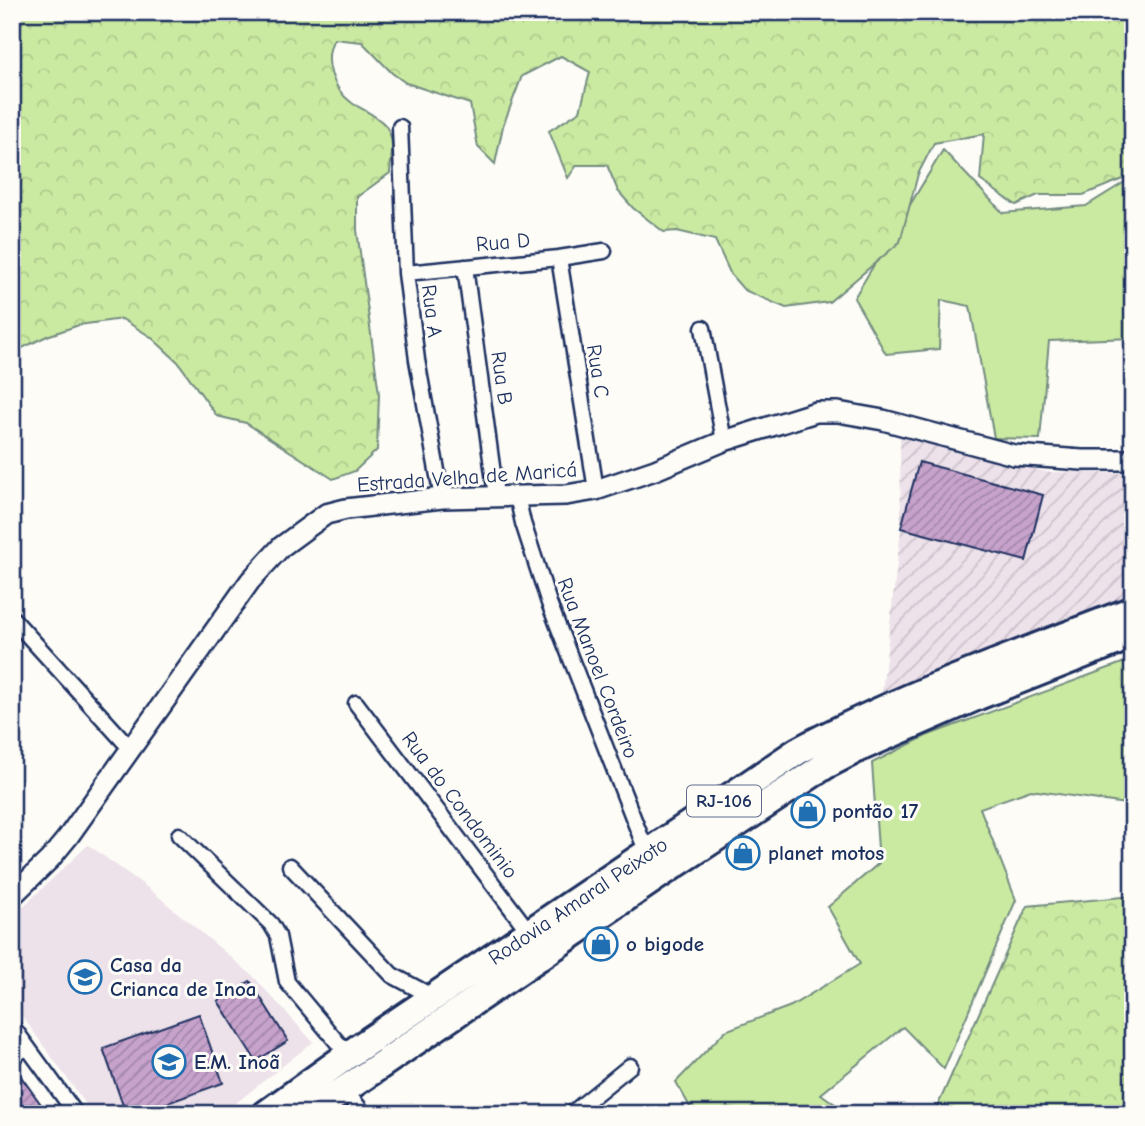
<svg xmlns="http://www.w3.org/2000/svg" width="1145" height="1126" viewBox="0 0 1145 1126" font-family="'Comic Neue',sans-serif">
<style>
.built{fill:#ede1ea}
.industrial{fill:url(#industrial-furrows)}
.green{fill:#cbeaa1;stroke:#738c80;stroke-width:2}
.forest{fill:url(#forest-crowns);stroke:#738c80;stroke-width:2}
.building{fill:url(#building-hatch);stroke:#1b2f5e;stroke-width:2}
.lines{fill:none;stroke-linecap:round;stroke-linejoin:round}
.lane-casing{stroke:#1b2f5e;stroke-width:12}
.street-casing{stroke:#1b2f5e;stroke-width:19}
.secondary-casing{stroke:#1b2f5e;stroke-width:24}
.highway-casing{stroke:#1b2f5e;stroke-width:32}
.lane{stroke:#fdfcf7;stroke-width:7}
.street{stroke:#fdfcf7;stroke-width:14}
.secondary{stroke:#fdfcf7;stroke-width:19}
.highway{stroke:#fdfcf7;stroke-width:26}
.labels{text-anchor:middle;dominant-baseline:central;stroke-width:6;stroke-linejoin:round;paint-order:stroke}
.shield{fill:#fdfcf7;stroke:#5f6c8c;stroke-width:2}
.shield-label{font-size:19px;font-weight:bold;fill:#1b2f5e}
.street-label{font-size:21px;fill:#1b2f5e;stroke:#fdfcf7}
.poi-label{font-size:21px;font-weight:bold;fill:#1b2f5e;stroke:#fdfcf7;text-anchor:start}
</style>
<defs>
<pattern id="industrial-furrows" width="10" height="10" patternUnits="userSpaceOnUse" patternTransform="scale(1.75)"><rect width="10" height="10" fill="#ede1ea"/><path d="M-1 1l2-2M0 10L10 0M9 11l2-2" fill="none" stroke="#cbc1cb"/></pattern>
<pattern id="forest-crowns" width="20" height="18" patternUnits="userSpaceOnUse" patternTransform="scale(1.75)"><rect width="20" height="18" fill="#cbeaa1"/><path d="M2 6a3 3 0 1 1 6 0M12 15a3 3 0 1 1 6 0" fill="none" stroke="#aec98d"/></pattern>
<pattern id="building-hatch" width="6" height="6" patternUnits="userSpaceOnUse" patternTransform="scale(1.75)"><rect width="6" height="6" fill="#c7a3cc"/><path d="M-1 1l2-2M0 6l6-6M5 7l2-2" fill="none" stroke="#a185a9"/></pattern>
</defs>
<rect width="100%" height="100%" fill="#fdfcf7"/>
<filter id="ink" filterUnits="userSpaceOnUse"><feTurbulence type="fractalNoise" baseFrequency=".0143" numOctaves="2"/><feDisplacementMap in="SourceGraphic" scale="14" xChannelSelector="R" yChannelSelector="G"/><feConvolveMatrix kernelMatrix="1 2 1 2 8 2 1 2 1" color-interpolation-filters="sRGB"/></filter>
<g filter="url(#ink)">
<path class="built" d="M 88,845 L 148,888 L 252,975 L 313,1042 L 222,1114 L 93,1114 L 12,1002 L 12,917 Z"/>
<path class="industrial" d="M 900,435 L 1046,472 L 1133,473 L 1133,595 L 882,692 L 901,529 Z"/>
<path class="green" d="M 943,150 L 1003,213 L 1086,206 L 1133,177 L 1133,338 L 1049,341 L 1040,439 L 994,438 L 970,306 L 941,300 L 939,349 L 886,354 L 854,298 Z
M 1133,659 L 1133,805 L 1031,790 L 980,808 L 1016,900 L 944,1069 L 903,1027 L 821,1094 L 849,1114 L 694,1114 L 676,1082 L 725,1031 L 791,1006 L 860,964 L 828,907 L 879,863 L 872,763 L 926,736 Z"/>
<path class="forest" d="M 12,12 L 1133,12 L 1133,173 L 1128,177 L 1083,195 L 1038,195 L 1016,205 L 980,180 L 984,134 L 934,143 L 918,174 L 900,242 L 829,302 L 786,308 L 744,290 L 731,275 L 715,240 L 677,231 L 664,232 L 633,208 L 618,191 L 607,165 L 577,165 L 568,178 L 549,131 L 580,111 L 590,72 L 561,56 L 522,76 L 503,126 L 495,164 L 478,147 L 470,104 L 406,83 L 392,73 L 362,42 L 334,39 C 322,61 333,89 352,103 C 363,110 376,115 385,125 C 396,139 391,157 390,173 L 357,197 L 357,230 L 379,394 L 377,450 L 355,471 L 333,479 L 246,423 L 217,416 L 178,362 L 151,337 L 122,319 L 79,325 L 47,336 L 12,353 Z
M 1133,896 L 1133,1114 L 934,1114 L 1027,906 Z"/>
<path class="building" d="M 919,462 L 1043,495 L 1026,561 L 901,528 Z
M 250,981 L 288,1041 L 256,1061 L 218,1001 Z
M 199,1014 L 223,1083 L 137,1114 L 126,1114 L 103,1048 Z
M 12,1067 L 14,1067 L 48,1114 L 12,1114 Z"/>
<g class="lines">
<defs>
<path id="lane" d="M 12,1061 L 29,1050"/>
<path id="street" d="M 400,127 L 406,273 L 417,360 L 442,498
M 559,258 L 596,490
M 465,267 L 496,496
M 406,273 L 559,258 L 604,251
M 703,328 L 724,441
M 517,496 L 523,523 L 549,603 L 647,853
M 12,618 L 130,748
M 356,703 L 530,933
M 179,835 L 271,924 L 278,936 L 287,982 L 348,1055
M 290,866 L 392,975 L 435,998
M 12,1026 L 76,1114
M 344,1089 L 364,1114
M 571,1114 L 630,1066"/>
<path id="secondary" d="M 12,896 L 50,859 L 68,837 L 250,581 L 281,547 L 326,514 L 346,509 L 442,498 L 566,495 L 596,490 L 655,470 L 724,441 L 816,412 L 838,412 L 883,420 L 1014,455 L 1082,460 L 1133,460"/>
<path id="highway" d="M 266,1114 L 348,1055 L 798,751 C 905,694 1020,654 1133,610
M 309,1114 L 659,875 L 826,765 L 861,747 L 978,696 L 1133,635"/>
</defs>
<use href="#lane" class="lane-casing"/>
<use href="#street" class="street-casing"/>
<use href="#secondary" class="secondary-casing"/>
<use href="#highway" class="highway-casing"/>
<use href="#lane" class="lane"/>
<use href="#street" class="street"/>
<use href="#secondary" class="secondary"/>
<use href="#highway" class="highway"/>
</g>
</g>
<defs>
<symbol id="shop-ring" viewBox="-11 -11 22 22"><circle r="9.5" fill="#fdfcf7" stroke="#1f6fb2" stroke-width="1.5"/><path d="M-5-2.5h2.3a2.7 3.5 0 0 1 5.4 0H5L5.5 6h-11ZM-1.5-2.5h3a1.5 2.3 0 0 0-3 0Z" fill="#1f6fb2"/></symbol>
<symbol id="school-ring" viewBox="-11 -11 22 22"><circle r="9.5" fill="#fdfcf7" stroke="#1f6fb2" stroke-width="1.5"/><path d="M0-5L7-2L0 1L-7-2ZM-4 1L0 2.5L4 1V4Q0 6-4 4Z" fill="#1f6fb2"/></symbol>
</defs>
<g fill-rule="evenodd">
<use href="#shop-ring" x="789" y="792" width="38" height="38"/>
<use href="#shop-ring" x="724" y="834" width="38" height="38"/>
<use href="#shop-ring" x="582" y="925" width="38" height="38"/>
<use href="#school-ring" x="66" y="958" width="38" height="38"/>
<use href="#school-ring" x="150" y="1043" width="38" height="38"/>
</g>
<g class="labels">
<rect class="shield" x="687" y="785.5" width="74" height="31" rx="5"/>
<g class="shield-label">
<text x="724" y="801">RJ-106</text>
</g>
<g class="street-label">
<text transform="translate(503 242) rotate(-5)">Rua D</text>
<text transform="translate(432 311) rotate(83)">Rua A</text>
<text transform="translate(598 371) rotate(81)">Rua C</text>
<text transform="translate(502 378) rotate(82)">Rua B</text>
<text transform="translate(467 477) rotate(-4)">Estrada Velha de Maricá</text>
<text transform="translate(598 668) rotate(69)">Rua Manoel Cordeiro</text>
<text transform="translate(460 805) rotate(53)">Rua do Condominio</text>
<text transform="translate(578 901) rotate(-34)">Rodovia Amaral Peixoto</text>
</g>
<g class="poi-label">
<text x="832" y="811">pontão 17</text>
<text x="768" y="853">planet motos</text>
<text x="626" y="944">o bigode</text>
<text x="110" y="965">Casa da<tspan x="110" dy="24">Crianca de Inoa</tspan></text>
<text x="194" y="1062">E.M. Inoã</text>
</g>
</g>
<rect width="1145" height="1126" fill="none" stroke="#fdfcf7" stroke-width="42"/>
<rect x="21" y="21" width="1103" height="1084" fill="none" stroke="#1b2f5e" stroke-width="2.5" filter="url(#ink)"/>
</svg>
